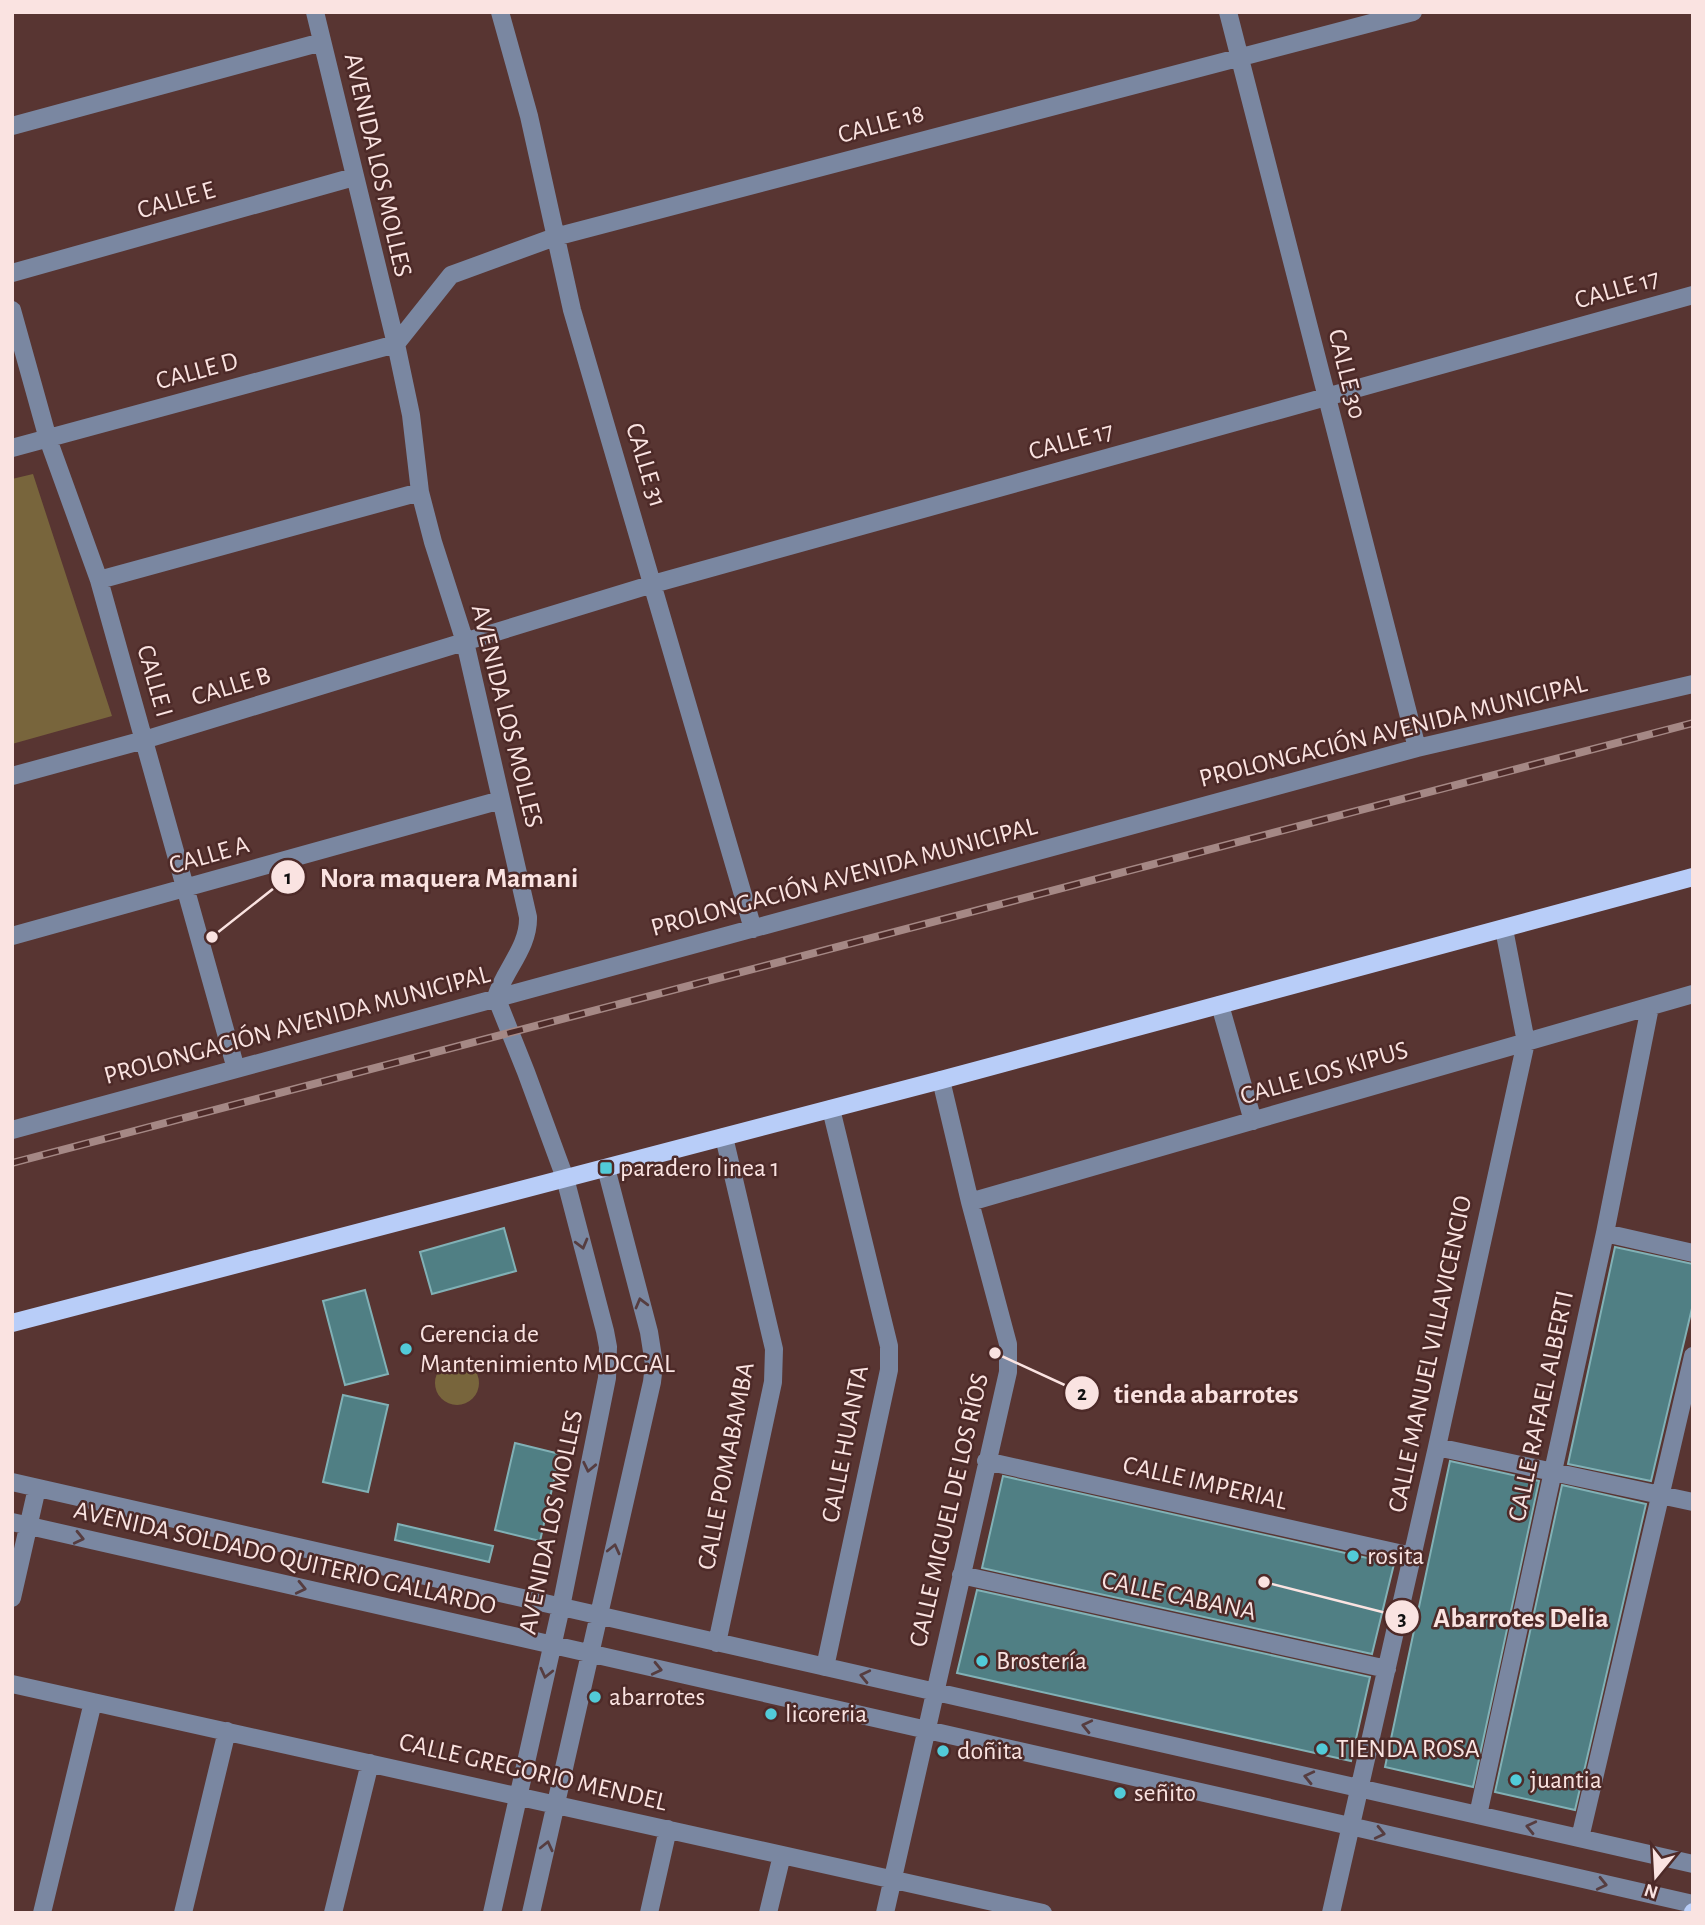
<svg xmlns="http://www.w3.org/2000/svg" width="1705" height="1925" viewBox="0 0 1705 1925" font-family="'Alegreya Sans',sans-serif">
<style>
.green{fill:#78653c}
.building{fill:#507f84;stroke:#81b1b6;stroke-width:2}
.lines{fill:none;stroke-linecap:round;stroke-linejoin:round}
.minor{stroke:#7a87a1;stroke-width:18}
.major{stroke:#b8cdf8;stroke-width:18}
.rail-casing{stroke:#a58885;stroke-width:8}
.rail{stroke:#4d2a28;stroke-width:5;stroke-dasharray:16;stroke-linecap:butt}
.oneway{stroke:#563d40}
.poi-dot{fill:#52cbd8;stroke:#4d2a28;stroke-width:2.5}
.labels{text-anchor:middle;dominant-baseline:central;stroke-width:5;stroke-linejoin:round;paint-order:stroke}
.street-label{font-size:26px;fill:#fae3e1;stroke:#4d2a28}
.poi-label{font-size:26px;fill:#fae3e1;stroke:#4d2a28;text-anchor:start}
.leader{fill:none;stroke:#fae3e1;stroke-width:2.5}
.callout-dot{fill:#fae3e1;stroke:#4d2a28;stroke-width:2.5}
.mark-label{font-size:21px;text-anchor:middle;font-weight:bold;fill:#111}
.callout-label{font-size:28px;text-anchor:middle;font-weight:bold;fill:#fae3e1;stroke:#4d2a28;stroke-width:5;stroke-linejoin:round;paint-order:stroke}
</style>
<rect width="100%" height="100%" fill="#583532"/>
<path class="green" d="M 33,474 L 112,716 L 12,744 L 12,479 Z
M435 1383a22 22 0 1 1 44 0a22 22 0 1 1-44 0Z"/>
<path class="building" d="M 504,1228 L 516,1271 L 432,1294 L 420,1252 Z
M 1615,1247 L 1693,1264 L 1693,1304 L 1651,1481 L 1568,1464 Z
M 365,1290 L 388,1374 L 345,1385 L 323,1301 Z
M 343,1395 L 388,1405 L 368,1492 L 323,1482 Z
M 515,1443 L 560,1454 L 540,1541 L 495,1530 Z
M 1450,1461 L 1539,1481 L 1473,1787 L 1385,1767 Z
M 1003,1476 L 1394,1564 L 1372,1654 L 982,1568 Z
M 1562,1485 L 1646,1504 L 1575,1810 L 1495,1792 Z
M 398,1524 L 493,1546 L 489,1562 L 395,1540 Z
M 977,1590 L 1370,1677 L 1351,1761 L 957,1673 Z"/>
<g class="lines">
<path class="minor" d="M 315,12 L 396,344 L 411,415 L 420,492 L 433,542 L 465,642 L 528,917 C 529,947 505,969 496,997 L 526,1072 L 565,1178 L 605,1331 L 608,1347 L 607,1378 L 561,1607 L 492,1913
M 500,12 L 529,116 L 572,310 L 753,929
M 1228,12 L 1417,748
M 12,126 L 322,42
M 12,273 L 354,177
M 12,310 L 48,439 L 99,580 L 236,1069
M 12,448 L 396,344 L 451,275 L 555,237 L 1413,12
M 99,580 L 420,492
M 12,776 L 144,740 L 653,584 L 1693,295
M 12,936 L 501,800
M 1220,1005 L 1253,1121
M 12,1130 L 1417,748 L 1693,684
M 970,1202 L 1693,994
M 1605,1233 L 1693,1253
M 1437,1447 L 1693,1502
M 986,1461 L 1412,1556
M 12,1482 L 1693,1864
M 12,1522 L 1693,1904
M 961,1575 L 1387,1669
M 12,1598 L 37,1488
M 717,1643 L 773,1382 L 774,1349 L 724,1137
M 825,1667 L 889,1370 L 889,1346 L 831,1109
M 12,1684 L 1043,1913
M 1478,1815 L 1605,1233 L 1650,1007
M 1580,1838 L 1693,1356
M 42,1913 L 93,1702
M 183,1913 L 227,1731
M 333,1913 L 370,1763
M 531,1913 L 652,1382 L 654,1364 L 649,1332 L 606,1168
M 649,1913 L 668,1829
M 768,1913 L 782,1855
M 885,1913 L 1008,1372 L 1008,1344 L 970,1202 L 941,1080
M 1331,1913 L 1437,1447 L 1526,1042 L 1504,929"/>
<path class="major" d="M 12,1323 L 941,1080 L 1693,877
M 1693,1913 L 1693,1912"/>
<defs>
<path id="rail" d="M 12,1163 L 1693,723"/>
</defs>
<use href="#rail" class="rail-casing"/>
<use href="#rail" class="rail"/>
</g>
<defs><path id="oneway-chevron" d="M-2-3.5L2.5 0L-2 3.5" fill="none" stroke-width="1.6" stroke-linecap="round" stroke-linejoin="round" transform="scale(1.75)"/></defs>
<g class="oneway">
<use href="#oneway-chevron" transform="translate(582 1244) rotate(75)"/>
<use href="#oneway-chevron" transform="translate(641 1303) rotate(-105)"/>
<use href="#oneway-chevron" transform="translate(589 1467) rotate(102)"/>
<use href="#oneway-chevron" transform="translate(79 1538) rotate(13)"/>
<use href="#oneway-chevron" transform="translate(614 1549) rotate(-77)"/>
<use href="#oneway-chevron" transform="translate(301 1588) rotate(13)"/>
<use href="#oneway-chevron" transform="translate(657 1669) rotate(13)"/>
<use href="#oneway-chevron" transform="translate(546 1673) rotate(103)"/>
<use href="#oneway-chevron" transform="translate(865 1676) rotate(-167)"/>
<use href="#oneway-chevron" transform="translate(1087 1726) rotate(-167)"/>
<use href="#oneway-chevron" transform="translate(1309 1777) rotate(-167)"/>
<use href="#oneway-chevron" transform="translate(1531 1827) rotate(-167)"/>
<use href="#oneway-chevron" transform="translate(1380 1833) rotate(13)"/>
<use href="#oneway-chevron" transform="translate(547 1846) rotate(-77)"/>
<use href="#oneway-chevron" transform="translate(1602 1884) rotate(13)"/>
</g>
<g class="poi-dot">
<rect x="599" y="1161" width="14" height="14" rx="3.5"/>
<circle cx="406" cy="1349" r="7"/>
<circle cx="1353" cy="1556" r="7"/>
<circle cx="982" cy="1661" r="7"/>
<circle cx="595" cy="1697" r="7"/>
<circle cx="771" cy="1714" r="7"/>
<circle cx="1322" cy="1749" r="7"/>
<circle cx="943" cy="1751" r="7"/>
<circle cx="1516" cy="1780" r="7"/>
<circle cx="1120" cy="1793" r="7"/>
</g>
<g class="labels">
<g class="street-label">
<text transform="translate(881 124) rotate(-15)">CALLE 18</text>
<text transform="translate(378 165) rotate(77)">AVENIDA LOS MOLLES</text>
<text transform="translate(176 200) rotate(-16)">CALLE E</text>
<text transform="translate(1617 289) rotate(-16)">CALLE 17</text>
<text transform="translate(197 371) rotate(-15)">CALLE D</text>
<text transform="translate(1347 374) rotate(76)">CALLE 30</text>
<text transform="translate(1071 441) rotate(-15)">CALLE 17</text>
<text transform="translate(646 465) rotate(73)">CALLE 31</text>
<text transform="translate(155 681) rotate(74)">CALLE I</text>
<text transform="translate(231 686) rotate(-17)">CALLE B</text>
<text transform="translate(507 716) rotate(76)">AVENIDA LOS MOLLES</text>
<text transform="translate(1393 731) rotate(-14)">PROLONGACIÓN AVENIDA MUNICIPAL</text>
<text transform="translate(209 855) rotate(-16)">CALLE A</text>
<text transform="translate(844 877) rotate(-15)">PROLONGACIÓN AVENIDA MUNICIPAL</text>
<text transform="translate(297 1025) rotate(-15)">PROLONGACIÓN AVENIDA MUNICIPAL</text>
<text transform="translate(1324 1073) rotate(-16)">CALLE LOS KIPUS</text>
<text transform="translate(1430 1354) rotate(-78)">CALLE MANUEL VILLAVICENCIO</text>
<text transform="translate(1541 1406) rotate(-78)">CALLE RAFAEL ALBERTI</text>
<text transform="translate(845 1444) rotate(-79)">CALLE HUANTA</text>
<text transform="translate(726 1466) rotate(-79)">CALLE POMABAMBA</text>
<text transform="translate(1205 1483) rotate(13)">CALLE IMPERIAL</text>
<text transform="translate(949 1510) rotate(-77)">CALLE MIGUEL DE LOS RÍOS</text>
<text transform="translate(551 1522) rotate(-78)">AVENIDA LOS MOLLES</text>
<text transform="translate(285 1558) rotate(13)">AVENIDA SOLDADO QUITERIO GALLARDO</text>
<text transform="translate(1179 1596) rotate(12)">CALLE CABANA</text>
<text transform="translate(533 1772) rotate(13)">CALLE GREGORIO MENDEL</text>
</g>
<g class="poi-label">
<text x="620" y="1168">paradero linea 1</text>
<text x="420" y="1334">Gerencia de<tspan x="420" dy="30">Mantenimiento MDCGAL</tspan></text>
<text x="1367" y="1556">rosita</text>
<text x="996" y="1661">Brostería</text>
<text x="609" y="1697">abarrotes</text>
<text x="785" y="1714">licoreria</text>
<text x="1336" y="1749">TIENDA ROSA</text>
<text x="957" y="1751">doñita</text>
<text x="1530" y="1780">juantia</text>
<text x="1134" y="1793">señito</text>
</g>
</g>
<path class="leader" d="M212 937L288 877M995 1353L1082 1393M1264 1582L1402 1617"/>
<g class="callout-dot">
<circle cx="212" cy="937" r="7"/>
<circle cx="995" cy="1353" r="7"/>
<circle cx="1264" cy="1582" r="7"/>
<circle cx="288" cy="877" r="18"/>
<circle cx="1082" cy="1393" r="18"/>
<circle cx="1402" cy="1617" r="18"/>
</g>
<g class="mark-label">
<text x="288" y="884">1</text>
<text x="1082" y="1400">2</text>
<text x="1402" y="1625">3</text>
</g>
<g class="callout-label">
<text x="449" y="887">Nora maquera Mamani</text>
<text x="1206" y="1403">tienda abarrotes</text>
<text x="1521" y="1627">Abarrotes Delia</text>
</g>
<rect width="1705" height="1925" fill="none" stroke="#fae3e1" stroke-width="28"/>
<g transform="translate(1656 1876) rotate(198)" stroke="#4d2a28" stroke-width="5" paint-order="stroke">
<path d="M0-5L12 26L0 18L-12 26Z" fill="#fae3e1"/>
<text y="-10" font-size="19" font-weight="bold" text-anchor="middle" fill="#fae3e1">N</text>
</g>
</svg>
